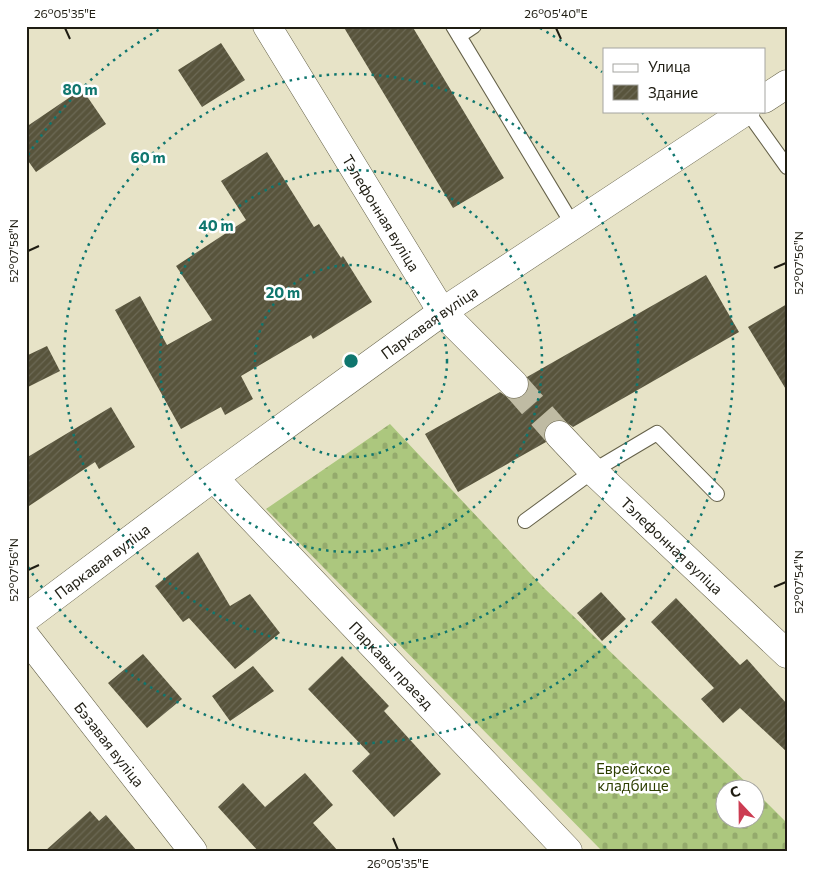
<svg xmlns="http://www.w3.org/2000/svg" width="813" height="877" viewBox="0 0 813 877" font-family="Commissioner,sans-serif">
<style>
.cemetery{fill:url(#cemetery-stones)}
.building{fill:url(#building-hatch)}
.lines{fill:none;stroke-linecap:round;stroke-linejoin:round}
.minor-tunnel{stroke:#bfbba3;stroke-width:28;stroke-dasharray:28 14;stroke-linecap:butt}
.service-casing{stroke:#656149;stroke-width:16}
.minor-casing{stroke:#656149;stroke-width:29}
.tertiary-casing{stroke:#656149;stroke-width:29}
.service{stroke:#fff;stroke-width:14}
.minor{stroke:#fff;stroke-width:28}
.tertiary{stroke:#fff;stroke-width:28}
.ticks{fill:none;stroke:#1f1d13;stroke-width:2}
.ring{fill:none;stroke:#0f766e;stroke-width:2.5;stroke-dasharray:2.5 5}
.labels{text-anchor:middle;dominant-baseline:central;stroke-width:5;stroke-linejoin:round;paint-order:stroke}
.street-label{font-size:15px;fill:#1f1d13;stroke:#fff}
.park-label{font-size:15px;fill:#2d3e00;stroke:#fff}
.centre{fill:#0f766e;stroke:#fff;stroke-width:2.5}
.ring-label{font-size:15px;text-anchor:middle;font-weight:bold;fill:#0f766e;stroke:#fff;stroke-width:5;stroke-linejoin:round;paint-order:stroke}
.neatline{fill:none;stroke:#1f1d13;stroke-width:2}
.ticks-label{font-size:12px;text-anchor:middle;fill:#1f1d13}
</style>
<defs>
<pattern id="cemetery-stones" width="16" height="16" patternUnits="userSpaceOnUse" patternTransform="scale(1.25)"><rect width="16" height="16" fill="#acc77e"/><path d="M2 7V4a2 2 0 0 1 4 0v3zM10 15v-3a2 2 0 0 1 4 0v3z" fill="#94aa6c"/></pattern>
<pattern id="building-hatch" width="6" height="6" patternUnits="userSpaceOnUse" patternTransform="scale(1.25)"><rect width="6" height="6" fill="#58543c"/><path d="M-1 1l2-2M0 6l6-6M5 7l2-2" fill="none" stroke="#6c6955"/></pattern>
</defs>
<rect width="100%" height="100%" fill="#e7e3c7"/>
<path class="cemetery" d="M 390,424 L 543,587 L 753,789 L 726,790 L 726,820 L 756,820 L 756,792 L 787,823 L 787,851 L 602,851 L 266,509 Z"/>
<path class="building" d="M 343,26 L 412,26 L 504,178 L 453,208 Z
M 221,43 L 245,80 L 202,107 L 178,70 Z
M 82,89 L 106,124 L 36,172 L 26,158 L 26,127 Z
M 267,152 L 314,227 L 319,224 L 341,258 L 343,256 L 372,302 L 313,339 L 311,335 L 241,376 L 253,399 L 225,415 L 221,407 L 181,429 L 115,310 L 140,296 L 167,345 L 212,320 L 176,266 L 246,220 L 221,181 Z
M 706,275 L 739,332 L 573,427 L 563,420 L 556,420 L 549,423 L 544,431 L 546,442 L 458,492 L 425,434 L 500,392 L 510,399 L 518,399 L 525,395 L 529,388 L 527,377 Z
M 787,304 L 787,391 L 748,327 Z
M 47,346 L 60,371 L 26,388 L 26,356 Z
M 111,407 L 135,447 L 99,469 L 95,462 L 26,508 L 26,458 Z
M 198,552 L 230,606 L 250,594 L 280,633 L 235,669 L 189,618 L 183,622 L 155,586 Z
M 601,592 L 626,619 L 602,641 L 577,613 Z
M 676,598 L 740,665 L 747,659 L 787,704 L 787,752 L 740,708 L 723,723 L 701,699 L 714,688 L 651,622 Z
M 143,654 L 182,699 L 147,728 L 108,683 Z
M 342,656 L 389,706 L 384,711 L 441,774 L 394,817 L 352,771 L 370,754 L 308,689 Z
M 253,666 L 274,691 L 230,721 L 212,696 Z
M 305,773 L 333,805 L 313,823 L 338,851 L 258,851 L 218,807 L 243,783 L 265,807 Z
M 90,811 L 99,821 L 106,815 L 137,851 L 45,851 Z"/>
<g class="lines">
<path class="minor-tunnel" d="M 514,384 L 559,435"/>
<defs>
<path id="service" d="M 453,26 L 573,225
M 459,36 L 474,26
M 747,111 L 787,167
M 525,521 L 593,471 L 657,433 L 717,494"/>
<g id="minor">
<path d="M 442,312 L 514,384"/>
<path id="s1" d="M 559,435 L 593,471 L 787,654"/>
<path id="s2" d="M 214,478 L 568,851"/>
<path id="s3" d="M 26,637 L 193,851"/>
</g>
<g id="tertiary">
<path id="s4" d="M 267,26 L 442,312"/>
<path d="M 764,99 L 787,84"/>
<path id="s5" d="M 26,618 L 202,486 L 442,312 L 746,111"/>
</g>
</defs>
<use href="#service" class="service-casing"/>
<use href="#minor" class="minor-casing"/>
<use href="#tertiary" class="tertiary-casing"/>
<use href="#service" class="service"/>
<use href="#minor" class="minor"/>
<use href="#tertiary" class="tertiary"/>
</g>
<path class="ticks" d="M 65,28 L 70,39M 556,28 L 561,39M 28,251 L 39,246M 774,268 L 786,263M 28,570 L 39,565M 774,587 L 786,582M 393,838 L 398,850"/>
<g class="ring">
<circle cx="351" cy="361" r="96"/>
<circle cx="351" cy="361" r="191"/>
<circle cx="351" cy="361" r="287"/>
<path d="M28 155A383 383 0 0 1 162 28M540 28A383 383 0 0 1 602 72M642 112A383 383 0 1 1 28 567"/>
</g>
<g class="labels">
<g class="street-label">
<text stroke="none"><textPath href="#s4" startOffset="219">Тэлефонная вуліца</textPath></text>
<text stroke="none"><textPath href="#s5" startOffset="500">Паркавая вуліца</textPath></text>
<text stroke="none"><textPath href="#s1" startOffset="158">Тэлефонная вуліца</textPath></text>
<text stroke="none"><textPath href="#s5" startOffset="95">Паркавая вуліца</textPath></text>
<text stroke="none"><textPath href="#s2" startOffset="258">Паркавы праезд</textPath></text>
<text stroke="none"><textPath href="#s3" startOffset="136">Бэзавая вуліца</textPath></text>
</g>
<g class="park-label">
<text x="633" y="768">Еврейское<tspan x="633" dy="17">кладбище</tspan></text>
</g>
</g>
<circle cx="351" cy="361" r="8" class="centre"/>
<g class="ring-label">
<text x="80" y="95">80 m</text>
<text x="148" y="163">60 m</text>
<text x="216" y="231">40 m</text>
<text x="283" y="298">20 m</text>
</g>
<rect width="813" height="877" fill="none" stroke="#ffffff" stroke-width="55"/>
<rect x="603" y="48" width="162" height="65" fill="#ffffff" stroke="#a5a5a1"/>
<rect x="613" y="64" width="25" height="8" fill="#ffffff" stroke="#a5a5a1"/>
<text x="648" y="72" font-size="15" fill="#1f1d13">Улица</text>
<rect x="613" y="85" width="25" height="15" fill="url(#building-hatch)" stroke="#a5a5a1"/>
<text x="648" y="98" font-size="15" fill="#1f1d13">Здание</text>
<g transform="translate(740 804) rotate(338)"><circle r="24" fill="#ffffff" stroke="#a5a5a1"/>
<path d="M0-4L9 19L0 12L-9 19Z" fill="#cc3c52"/>
<text y="-8" font-size="14" font-weight="bold" text-anchor="middle" fill="#1f1d13">С</text>
</g>
<rect x="28" y="28" width="758" height="822" class="neatline"/>
<g class="ticks-label">
<text x="65" y="18">26°05'35"E</text>
<text x="556" y="18">26°05'40"E</text>
<text transform="translate(14 251) rotate(-90)" y="4">52°07'58"N</text>
<text transform="translate(799 263) rotate(-90)" y="4">52°07'56"N</text>
<text transform="translate(14 570) rotate(-90)" y="4">52°07'56"N</text>
<text transform="translate(799 582) rotate(-90)" y="4">52°07'54"N</text>
<text x="398" y="868">26°05'35"E</text>
</g>
</svg>
